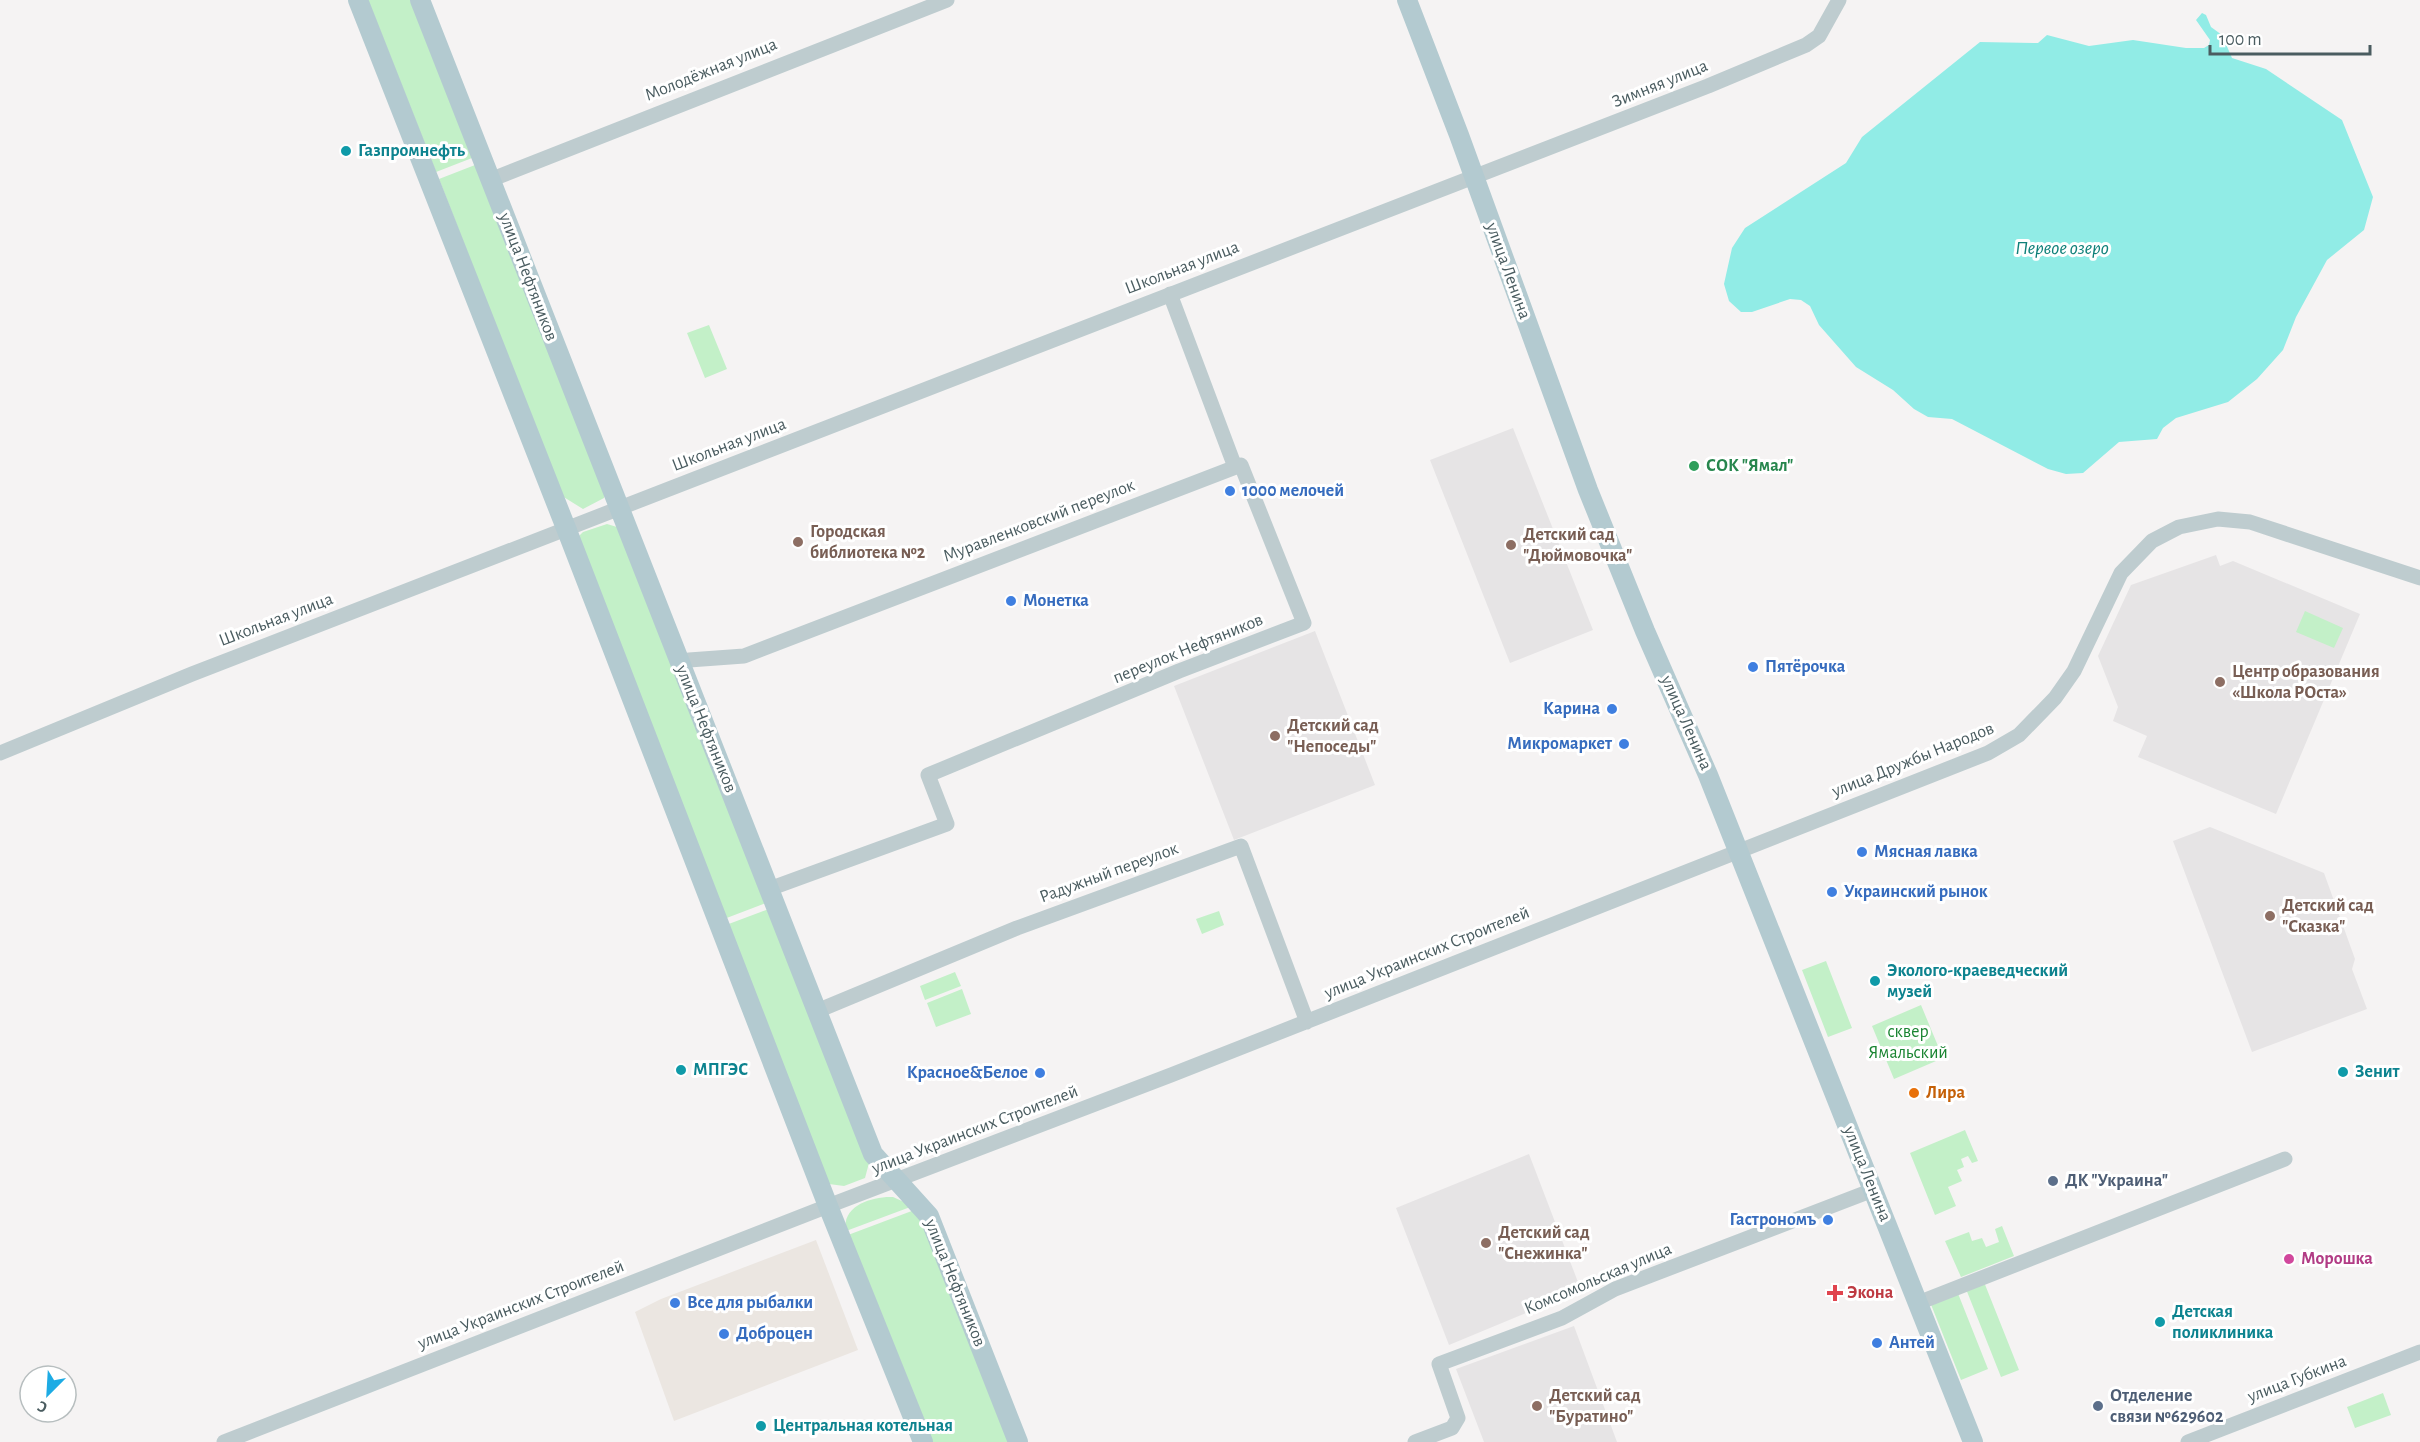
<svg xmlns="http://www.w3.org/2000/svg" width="2420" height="1442" viewBox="0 0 2420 1442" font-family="'Alegreya Sans',sans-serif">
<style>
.commercial{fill:#ebe6e1}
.education{fill:#e6e4e5}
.green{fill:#c3f0c8}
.water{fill:#91ece6}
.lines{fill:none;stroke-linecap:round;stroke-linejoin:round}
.minor{stroke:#becccf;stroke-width:15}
.major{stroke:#b3cad0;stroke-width:20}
.culture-dot{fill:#0f9aa8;stroke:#fff;stroke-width:2}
.leisure-dot{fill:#2e9e5b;stroke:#fff;stroke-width:2}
.shop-dot{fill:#3f7fe0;stroke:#fff;stroke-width:2}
.education-dot{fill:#8d6e63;stroke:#fff;stroke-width:2}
.food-dot{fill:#e8710a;stroke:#fff;stroke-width:2}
.service-dot{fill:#5c6f8a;stroke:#fff;stroke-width:2}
.hotel-dot{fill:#d1479c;stroke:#fff;stroke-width:2}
.health-dot{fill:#e0444e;stroke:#fff;stroke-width:2}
.labels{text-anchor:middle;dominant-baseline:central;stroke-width:6;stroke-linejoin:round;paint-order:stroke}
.street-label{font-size:18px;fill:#4a5c60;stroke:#fff}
.culture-label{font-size:18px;font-weight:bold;fill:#0d838f;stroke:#fff;text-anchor:start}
.leisure-label{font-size:18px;font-weight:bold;fill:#27864d;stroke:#fff;text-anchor:start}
.shop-label{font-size:18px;font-weight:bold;fill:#366cbe;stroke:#fff;text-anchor:start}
.education-label{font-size:18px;font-weight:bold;fill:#785e54;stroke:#fff;text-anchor:start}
.park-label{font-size:18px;fill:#198431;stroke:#fff}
.food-label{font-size:18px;font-weight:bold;fill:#c56008;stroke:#fff;text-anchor:start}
.service-label{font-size:18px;font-weight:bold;fill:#4e5e75;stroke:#fff;text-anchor:start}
.hotel-label{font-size:18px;font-weight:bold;fill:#b23c85;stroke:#fff;text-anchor:start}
.health-label{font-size:18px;font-weight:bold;fill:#be3a42;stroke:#fff;text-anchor:start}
.water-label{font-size:20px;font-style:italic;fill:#0f8079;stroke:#fff}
</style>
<rect width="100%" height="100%" fill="#f5f3f3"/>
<path class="commercial" d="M 816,1240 L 858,1350 L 674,1421 L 635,1312 L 661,1299 Z"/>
<path class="education" d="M 1513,428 L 1593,630 L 1510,663 L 1430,460 Z
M 2216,555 L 2220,566 L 2233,561 L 2360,614 L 2276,814 L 2138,757 L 2147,736 L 2113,721 L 2118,707 L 2098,656 L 2131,585 Z
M 1315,631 L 1375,785 L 1234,840 L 1174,686 Z
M 2210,827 L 2324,873 L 2355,959 L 2352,969 L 2367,1009 L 2252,1052 L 2173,841 Z
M 1529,1154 L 1581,1290 L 1449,1345 L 1396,1208 Z
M 1574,1326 L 1617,1442 L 1484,1442 L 1456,1369 Z"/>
<path class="green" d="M 368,0 L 410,0 L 472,158 L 436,172 Z
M 475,165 L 605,492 L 604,498 L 583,509 L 562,496 L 439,179 Z
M 709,325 L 727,369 L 705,378 L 687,333 Z
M 607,524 L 617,527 L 766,903 L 724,919 L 579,536 L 583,532 Z
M 2305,611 L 2343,628 L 2334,648 L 2296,632 Z
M 769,909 L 869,1163 L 865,1178 L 844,1186 L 829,1184 L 726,925 Z
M 1219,911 L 1224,925 L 1202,934 L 1196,919 Z
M 1826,961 L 1852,1028 L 1828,1037 L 1802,970 Z
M 955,972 L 961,986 L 925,1000 L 920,986 Z
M 962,989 L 971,1014 L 936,1027 L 927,1003 Z
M 1921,1005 L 1943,1058 L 1894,1079 L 1872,1026 Z
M 1965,1130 L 1978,1161 L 1972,1163 L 1968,1156 L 1961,1159 L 1964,1167 L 1957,1170 L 1962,1181 L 1948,1187 L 1956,1206 L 1935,1215 L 1910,1153 Z
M 893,1197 L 913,1206 L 846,1231 C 841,1206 872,1196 893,1197 Z
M 917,1209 L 1010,1442 L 931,1442 L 848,1235 Z
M 2002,1226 L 2014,1256 L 1961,1277 L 1945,1241 L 1969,1232 L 1972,1241 L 1982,1238 L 1986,1247 L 1999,1242 L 1995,1229 Z
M 1984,1282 L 2019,1370 L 2001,1377 L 1966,1289 Z
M 1957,1291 L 1988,1369 L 1961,1380 L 1930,1302 Z
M 2383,1393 L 2391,1415 L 2355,1428 L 2347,1407 Z"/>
<path class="water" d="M 2202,13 L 2206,15 L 2211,27 L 2222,35 L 2232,58 L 2266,69 L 2342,120 L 2373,197 L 2364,230 L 2327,260 L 2296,317 L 2283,350 L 2257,379 L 2228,402 L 2176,418 L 2163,428 L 2157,439 L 2119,442 L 2083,473 L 2066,474 L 2048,469 L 1952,419 L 1928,417 L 1914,409 L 1893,390 L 1856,367 L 1819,325 L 1810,306 L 1801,300 L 1790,299 L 1752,312 L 1741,312 L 1729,301 L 1724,284 L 1732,248 L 1745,228 L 1846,163 L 1862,137 L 1980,42 L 2038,43 L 2047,35 L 2089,46 L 2133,40 L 2186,48 L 2204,48 L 2209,45 L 2210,40 L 2196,20 Z"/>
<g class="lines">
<path class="minor" d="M 490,180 L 947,0
M 1170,294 L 1235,467
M 679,663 L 689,660 L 744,656 L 1241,465 L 1304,623 L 1179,671 L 928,775 L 947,824 L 769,889
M 0,753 L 192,674 L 1708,86 L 1806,45 L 1819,36 L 1839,0
M 817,1011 L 1017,928 L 1241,846 L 1307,1022
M 1918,1303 L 2285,1159
M 224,1442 L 828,1206 L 1171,1075 L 1988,753 L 2019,735 L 2055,698 L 2074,671 L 2121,573 L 2152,541 L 2179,527 L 2218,519 L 2250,522 L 2420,578
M 1415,1442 L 1452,1428 L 1458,1418 L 1439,1364 L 1562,1318 L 1615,1289 L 1873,1190
M 2188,1442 L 2420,1352"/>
<path class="major" d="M 358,0 L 566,528 L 828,1206 L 923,1442
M 420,0 L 873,1154 L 929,1216 L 1018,1442
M 1407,0 L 1459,135 L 1588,490 L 1645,631 L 1708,775 L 1973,1442"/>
</g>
<g class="culture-dot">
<circle cx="346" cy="151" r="6"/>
<circle cx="1875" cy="981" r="6"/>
<circle cx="681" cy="1070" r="6"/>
<circle cx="2343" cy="1072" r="6"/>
<circle cx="2160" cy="1322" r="6"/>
<circle cx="761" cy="1426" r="6"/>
</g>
<circle class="leisure-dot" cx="1694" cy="466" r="6"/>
<g class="shop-dot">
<circle cx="1230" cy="491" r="6"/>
<circle cx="1011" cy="601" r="6"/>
<circle cx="1753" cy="667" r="6"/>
<circle cx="1612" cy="709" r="6"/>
<circle cx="1624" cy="744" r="6"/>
<circle cx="1862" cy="852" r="6"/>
<circle cx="1832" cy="892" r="6"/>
<circle cx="1040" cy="1073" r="6"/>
<circle cx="1828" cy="1220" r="6"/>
<circle cx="675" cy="1303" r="6"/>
<circle cx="724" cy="1334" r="6"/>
<circle cx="1877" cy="1343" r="6"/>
</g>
<g class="education-dot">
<circle cx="798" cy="542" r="6"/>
<circle cx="1511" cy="545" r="6"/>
<circle cx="2220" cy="682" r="6"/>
<circle cx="1275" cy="736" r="6"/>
<circle cx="2270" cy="916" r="6"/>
<circle cx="1486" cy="1243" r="6"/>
<circle cx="1537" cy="1406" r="6"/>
</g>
<circle class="food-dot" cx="1914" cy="1093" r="6"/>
<g class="service-dot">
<circle cx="2053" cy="1181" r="6"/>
<circle cx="2098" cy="1406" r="6"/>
</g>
<circle class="hotel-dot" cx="2289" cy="1259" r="6"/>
<path class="health-dot" d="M1832 1284h6v6h6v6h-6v6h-6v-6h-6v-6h6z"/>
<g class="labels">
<g class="street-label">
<text transform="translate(711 70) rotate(-22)">Молодёжная улица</text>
<text transform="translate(1660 84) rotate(-22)">Зимняя улица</text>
<text transform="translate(1182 268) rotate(-21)">Школьная улица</text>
<text transform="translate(1508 271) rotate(70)">улица Ленина</text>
<text transform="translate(528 277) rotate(69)">улица Нефтяников</text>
<text transform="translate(729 445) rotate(-21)">Школьная улица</text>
<text transform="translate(1039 521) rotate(-21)">Муравленковский переулок</text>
<text transform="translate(276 620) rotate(-21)">Школьная улица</text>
<text transform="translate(1188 649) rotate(-22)">переулок Нефтяников</text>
<text transform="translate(1686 723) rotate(66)">улица Ленина</text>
<text transform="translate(706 729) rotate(68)">улица Нефтяников</text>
<text transform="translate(1913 760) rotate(-22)">улица Дружбы Народов</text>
<text transform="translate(1109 873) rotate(-20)">Радужный переулок</text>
<text transform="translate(1427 953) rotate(-22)">улица Украинских Строителей</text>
<text transform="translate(975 1130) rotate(-21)">улица Украинских Строителей</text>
<text transform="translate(1867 1174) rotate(68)">улица Ленина</text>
<text transform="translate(1598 1279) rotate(-23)">Комсомольская улица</text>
<text transform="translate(955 1283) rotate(68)">улица Нефтяников</text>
<text transform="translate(521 1305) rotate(-21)">улица Украинских Строителей</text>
<text transform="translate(2297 1379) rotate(-21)">улица Губкина</text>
</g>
<g class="culture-label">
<text x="358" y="151">Газпромнефть</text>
<text x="1887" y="971">Эколого-краеведческий<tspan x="1887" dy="21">музей</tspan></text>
<text x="693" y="1070">МПГЭС</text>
<text x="2355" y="1072">Зенит</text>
<text x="2172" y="1312">Детская<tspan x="2172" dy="21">поликлиника</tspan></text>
<text x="773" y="1426">Центральная котельная</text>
</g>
<g class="leisure-label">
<text x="1706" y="466">СОК "Ямал"</text>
</g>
<g class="shop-label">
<text x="1242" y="491">1000 мелочей</text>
<text x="1023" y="601">Монетка</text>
<text x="1765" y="667">Пятёрочка</text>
<text x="1600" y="709" text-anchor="end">Карина</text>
<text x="1612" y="744" text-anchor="end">Микромаркет</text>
<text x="1874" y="852">Мясная лавка</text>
<text x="1844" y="892">Украинский рынок</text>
<text x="1028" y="1073" text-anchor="end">Красное&amp;Белое</text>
<text x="1816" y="1220" text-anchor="end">Гастрономъ</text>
<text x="687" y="1303">Все для рыбалки</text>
<text x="736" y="1334">Доброцен</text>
<text x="1889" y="1343">Антей</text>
</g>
<g class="education-label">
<text x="810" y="532">Городская<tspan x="810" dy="21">библиотека №2</tspan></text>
<text x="1523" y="535">Детский сад<tspan x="1523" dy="21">"Дюймовочка"</tspan></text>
<text x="2232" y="672">Центр образования<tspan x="2232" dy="21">«Школа РОста»</tspan></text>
<text x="1287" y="726">Детский сад<tspan x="1287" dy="21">"Непоседы"</tspan></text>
<text x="2282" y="906">Детский сад<tspan x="2282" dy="21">"Сказка"</tspan></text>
<text x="1498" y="1233">Детский сад<tspan x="1498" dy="21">"Снежинка"</tspan></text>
<text x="1549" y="1396">Детский сад<tspan x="1549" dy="21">"Буратино"</tspan></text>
</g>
<g class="park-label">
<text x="1908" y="1032">сквер<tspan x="1908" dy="21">Ямальский</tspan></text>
</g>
<g class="food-label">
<text x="1926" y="1093">Лира</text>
</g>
<g class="service-label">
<text x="2065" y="1181">ДК "Украина"</text>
<text x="2110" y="1396">Отделение<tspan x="2110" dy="21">связи №629602</tspan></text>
</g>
<g class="hotel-label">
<text x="2301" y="1259">Морошка</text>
</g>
<g class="health-label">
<text x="1847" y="1293">Экона</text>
</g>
<g class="water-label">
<text x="2062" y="248">Первое озеро</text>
</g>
</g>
<g transform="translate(48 1394) rotate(204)"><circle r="28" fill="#ffffff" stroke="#b7bebf" stroke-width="1.5"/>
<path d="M0-4.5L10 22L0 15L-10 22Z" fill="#1dabe4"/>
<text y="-9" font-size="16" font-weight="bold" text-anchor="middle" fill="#4a5c60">С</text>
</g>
<path d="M2210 45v9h160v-9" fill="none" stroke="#4a5c60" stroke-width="3"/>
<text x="2219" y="45" font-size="18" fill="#4a5c60" stroke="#ffffff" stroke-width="4.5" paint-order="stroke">100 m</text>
</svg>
